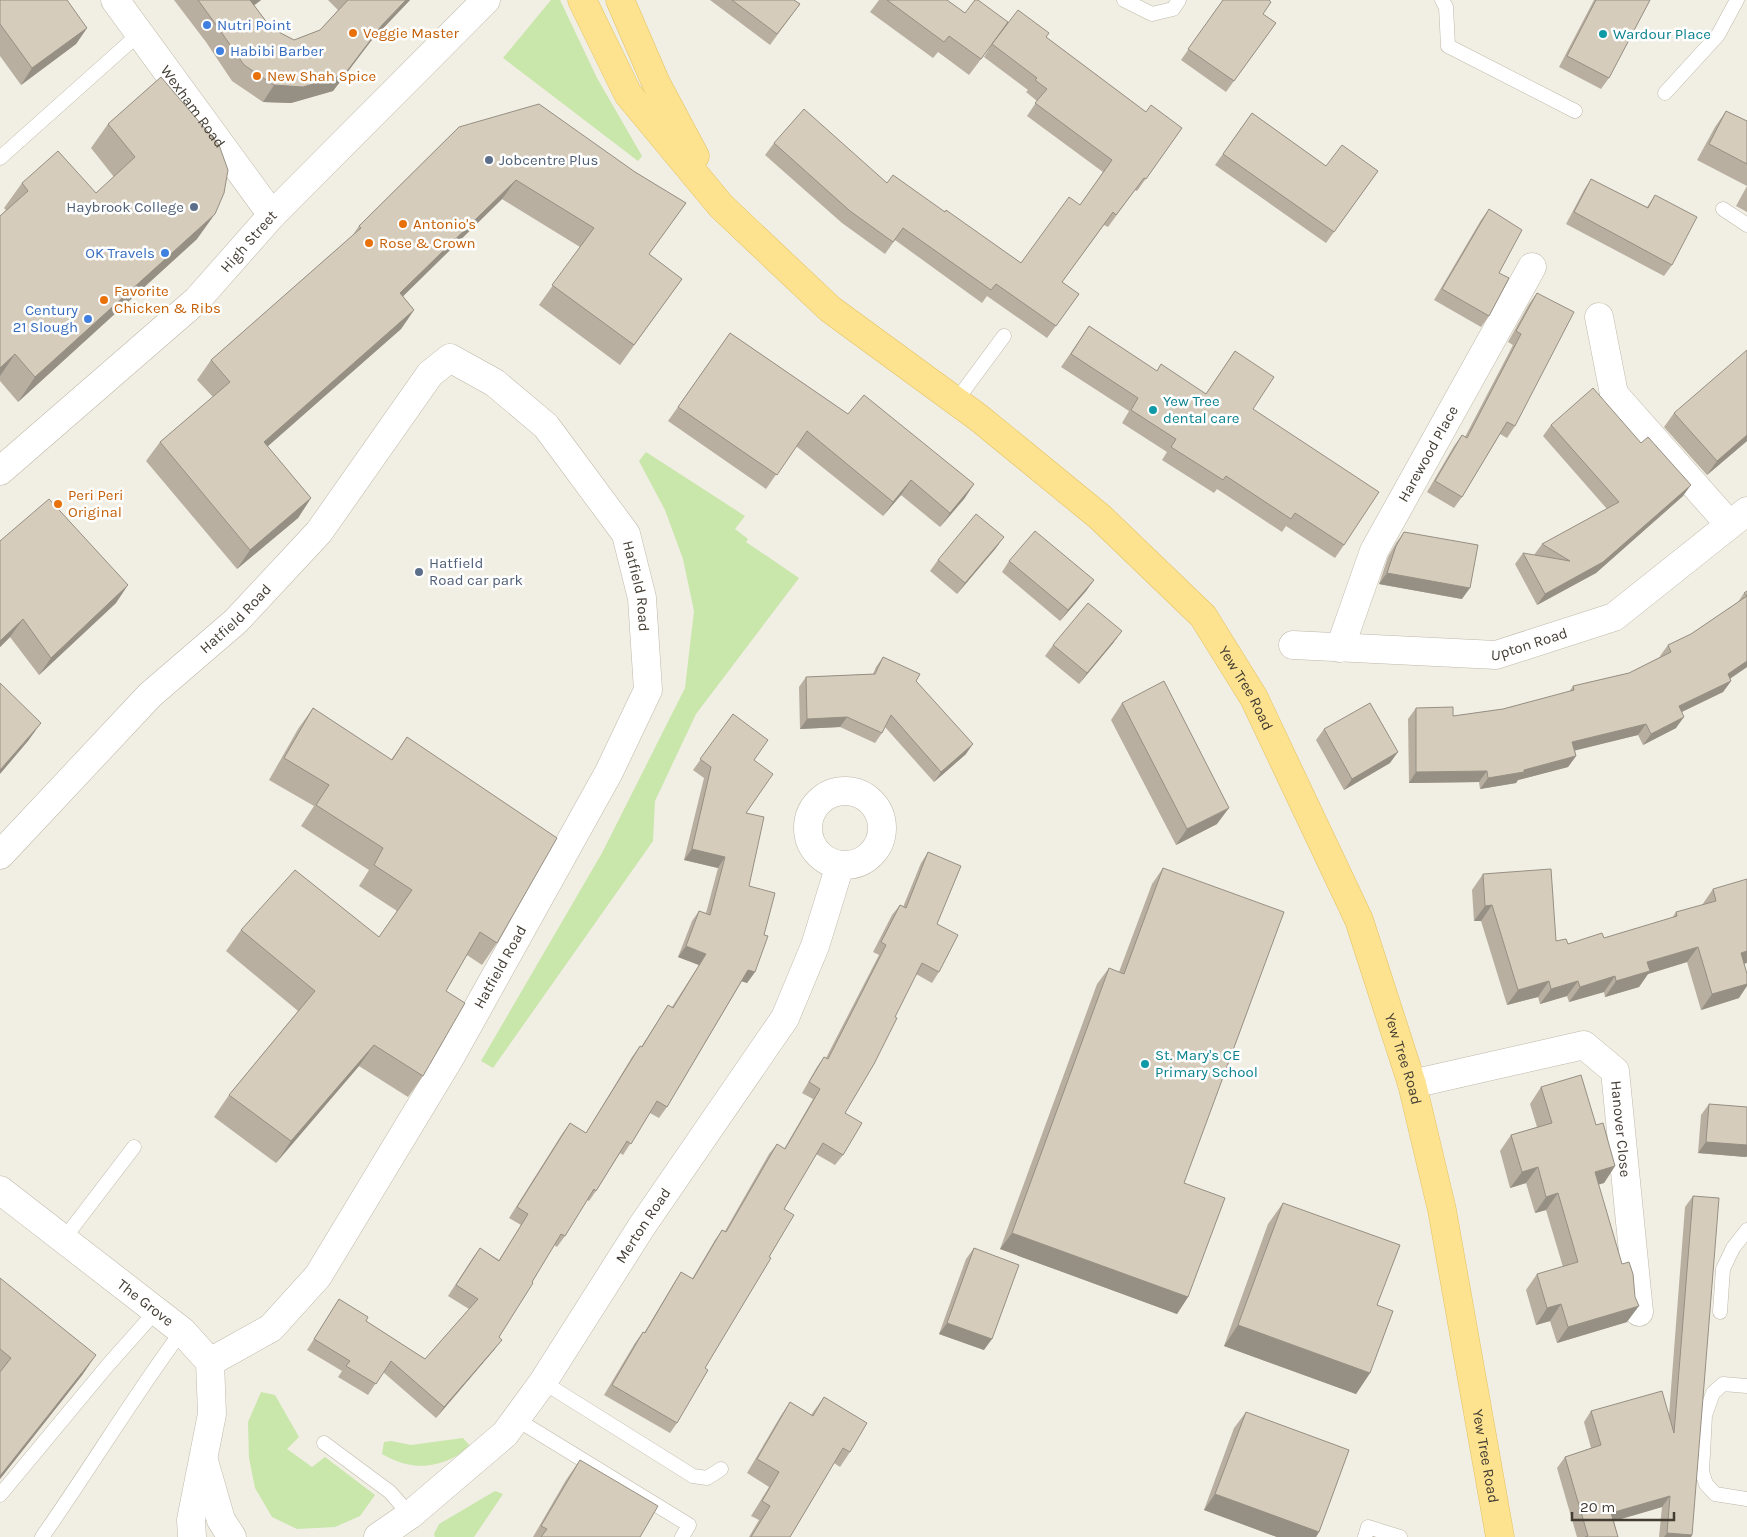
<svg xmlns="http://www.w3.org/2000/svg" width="1747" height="1537" viewBox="0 0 1747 1537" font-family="Karla,sans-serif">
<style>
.green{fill:#c9e6ab}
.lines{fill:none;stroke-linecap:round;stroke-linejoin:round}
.lane-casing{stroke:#bfb8a9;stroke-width:15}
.street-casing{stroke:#bfb8a9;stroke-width:29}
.primary-casing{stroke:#e2c160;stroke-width:29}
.lane{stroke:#fff;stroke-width:14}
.street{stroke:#fff;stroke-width:28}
.primary{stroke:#fde390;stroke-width:28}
.wall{fill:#b8afa1}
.shaded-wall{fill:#968f83}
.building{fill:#d6ccbb;stroke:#968f83}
.shop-dot{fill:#3f7fe0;stroke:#fff;stroke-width:2}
.food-dot{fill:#e8710a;stroke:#fff;stroke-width:2}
.culture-dot{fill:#0f9aa8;stroke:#fff;stroke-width:2}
.service-dot{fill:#5c6f8a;stroke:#fff;stroke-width:2}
.labels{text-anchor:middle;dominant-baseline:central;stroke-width:5;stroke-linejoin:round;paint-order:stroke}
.shop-label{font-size:15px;fill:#366cbe;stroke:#fff;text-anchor:start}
.food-label{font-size:15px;fill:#c56008;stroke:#fff;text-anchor:start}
.culture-label{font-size:15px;fill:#0d838f;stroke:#fff;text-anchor:start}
.street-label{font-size:15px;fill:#433d33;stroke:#fff}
.service-label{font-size:15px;fill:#4e5e75;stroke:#fff;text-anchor:start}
</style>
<rect width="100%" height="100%" fill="#f1eee3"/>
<path class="green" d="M 551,0 L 560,0 L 597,78 L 642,156 L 638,161 L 503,58 Z
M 646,452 L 745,516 L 735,529 L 748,539 L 746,542 L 799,578 L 696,714 L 655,801 L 653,841 L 493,1068 L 481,1061 L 602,853 L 685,688 L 694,611 L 683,559 L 665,510 L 639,461 Z
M 261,1392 L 275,1395 L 299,1437 L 287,1449 L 312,1467 L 325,1457 L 375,1495 L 360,1516 L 335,1527 L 297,1529 L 272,1517 L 255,1488 L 249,1458 L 248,1422 Z
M 463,1438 L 471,1447 C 441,1468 415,1473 382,1454 L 384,1442 L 391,1441 L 411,1445 Z
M 495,1491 L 503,1494 L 474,1537 L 435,1537 L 434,1534 L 439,1524 Z"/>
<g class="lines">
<defs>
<path id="lane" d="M 1124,0 L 1152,14 L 1173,9 L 1179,0
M 1442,0 L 1446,7 L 1448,46 L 1575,111
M 1665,93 L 1718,35 L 1737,0
M 0,158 L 140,33
M 1723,209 L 1747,225
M 956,401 L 1004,336
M 63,1240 L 134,1147
M 1720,1312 L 1723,1269 L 1733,1248 L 1747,1230
M 543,1382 L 693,1476 L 707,1478 L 721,1469
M 1747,1386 L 1723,1384 L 1713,1393 L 1705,1415 L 1702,1472 L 1706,1484 L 1715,1494 L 1747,1499
M 516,1419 L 689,1525 L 682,1537
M 324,1443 L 390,1492 L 410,1515
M 0,1495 L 108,1365 L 156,1311
M 42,1537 C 90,1469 132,1398 182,1331
M 1365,1537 L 1368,1527 L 1400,1537"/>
<g id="street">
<path id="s1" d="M 115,0 L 272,215"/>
<path d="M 1599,317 L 1614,394 L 1729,524"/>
<path id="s2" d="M 0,471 L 197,300 L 272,215 L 486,0"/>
<path id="s3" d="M 1293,645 L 1496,655 L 1614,617 L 1747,511"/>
<path id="s4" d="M 1340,648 L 1374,551 L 1532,267"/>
<circle cx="845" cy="828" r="37"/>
<path id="s5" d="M 0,855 L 150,695 L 236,621 L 319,532 L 430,374 L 450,358 L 495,383 L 546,426 L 626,534 L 642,598 L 648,690 L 609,772 L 451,1056 L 318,1276 L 271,1328 L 210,1362"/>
<path id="s6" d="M 1412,1084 L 1584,1045 L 1615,1071 L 1639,1312"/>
<path id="s7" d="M 0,1190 L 182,1331 L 210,1362 L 212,1414 L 191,1520 L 192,1537"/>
<path d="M 204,1461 L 221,1520 L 232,1537"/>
<path id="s8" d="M 378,1537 L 410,1515 L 505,1434 L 543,1382 L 642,1226 L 785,1018 L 815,946 L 840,865"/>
</g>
<g id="primary">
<path id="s9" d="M 582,0 L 628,94 L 721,206 L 830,309 L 979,418 L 1100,517 L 1203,616 L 1254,698 L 1359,920 L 1412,1084 L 1442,1210 L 1500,1537"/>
<path d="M 620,0 L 656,83 L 695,156"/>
</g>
</defs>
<use href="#lane" class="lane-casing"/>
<use href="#street" class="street-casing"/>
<use href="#primary" class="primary-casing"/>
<use href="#lane" class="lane"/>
<use href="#street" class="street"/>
<use href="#primary" class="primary"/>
</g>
<path class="wall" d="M 0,0 L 87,28 L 76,44 L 21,85 L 0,56 Z
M 174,0 L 261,0 L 254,5 L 271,28 L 294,40 L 320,30 L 338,10 L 328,0 L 410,0 L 371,41 L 333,91 L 291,103 L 263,102 L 232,81 L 206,42 Z
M 710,0 L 794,0 L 800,4 L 770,45 Z
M 879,0 L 947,0 L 965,13 L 1008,22 L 1046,37 L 1146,112 L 1182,128 L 1137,191 L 1135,190 L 1108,227 L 1104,225 L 1062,282 L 1079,294 L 1047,338 L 987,296 L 982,303 L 895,240 L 885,254 L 842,223 L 765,155 L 774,143 L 887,183 L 945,212 L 1021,263 L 1080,205 L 1103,172 L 1027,116 L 1037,101 L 1026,92 L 1028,90 L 984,57 L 991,46 L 969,75 L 938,52 L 933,58 L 870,12 Z
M 1223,0 L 1263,14 L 1276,23 L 1226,92 L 1181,60 Z
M 1594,0 L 1650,0 L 1609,78 L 1601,89 L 1559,67 Z
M 161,77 L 197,239 L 18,402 L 0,381 L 0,216 L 6,210 L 4,208 L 22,183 L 96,193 L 114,177 L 91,148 L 108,124 Z
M 1726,111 L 1747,121 L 1747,212 L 1736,206 L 1747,186 L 1697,160 L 1715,127 Z
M 1252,113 L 1326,166 L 1378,171 L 1326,243 L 1215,165 Z
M 459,127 L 635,172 L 686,203 L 649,254 L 682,279 L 620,365 L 539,305 L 580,247 L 502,199 L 403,296 L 414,310 L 401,329 L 267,446 L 311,498 L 298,518 L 237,569 L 146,461 L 160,442 L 213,397 L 197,380 L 211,360 L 352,236 L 359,226 Z
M 1591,179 L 1647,207 L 1655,195 L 1672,265 L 1664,276 L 1566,224 L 1584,190 Z
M 1489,209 L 1499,273 L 1489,316 L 1481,327 L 1434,300 L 1481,220 Z
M 1537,293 L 1515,426 L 1507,438 L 1500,434 L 1462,497 L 1454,508 L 1427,492 L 1454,446 L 1462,435 L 1465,437 L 1513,345 L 1508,342 L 1529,304 Z
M 1089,326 L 1156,371 L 1206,394 L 1235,351 L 1253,409 L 1344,545 L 1335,558 L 1286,526 L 1282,532 L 1217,489 L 1214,493 L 1162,460 L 1167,452 L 1122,423 L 1129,411 L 1061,367 Z
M 730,333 L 848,414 L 974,484 L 964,499 L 940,527 L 901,495 L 883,516 L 796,446 L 766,489 L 668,421 Z
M 1674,413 L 1747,441 L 1707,475 L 1664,427 Z
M 1551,425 L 1683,496 L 1596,573 L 1537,605 L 1515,564 L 1523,553 L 1534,555 L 1542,544 L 1607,509 L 1543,436 Z
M 1404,532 L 1462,599 L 1379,584 L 1388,557 L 1396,543 Z
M 0,541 L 116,603 L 39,675 L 10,637 L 0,647 Z
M 996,548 L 957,594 L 930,571 L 938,560 Z
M 1009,561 L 1094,580 L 1086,591 L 1060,621 L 1002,572 Z
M 1747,591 L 1747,667 L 1730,679 L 1731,681 L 1723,692 L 1682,712 L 1676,728 L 1643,745 L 1638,735 L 1575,750 L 1576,756 L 1568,767 L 1518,780 L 1516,783 L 1480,789 L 1479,782 L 1409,783 L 1408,719 L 1416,708 L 1453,716 L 1503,709 L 1569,692 L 1573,686 L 1629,673 L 1660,657 L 1660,656 L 1668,645 L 1691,634 L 1738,602 L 1744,593 Z
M 1114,642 L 1079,684 L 1045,656 L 1053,645 Z
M 883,657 L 916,681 L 966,754 L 934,782 L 885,727 L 882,733 L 875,743 L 840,727 L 800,729 L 799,687 L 806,677 L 873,674 L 876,667 Z
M 1122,703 L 1217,824 L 1176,845 L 1111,720 Z
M 313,708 L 391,760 L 407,737 L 497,943 L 482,965 L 467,955 L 446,991 L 423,1076 L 408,1097 L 359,1066 L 276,1163 L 214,1117 L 229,1095 L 298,1011 L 226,951 L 241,930 L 379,937 L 397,911 L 359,886 L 369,870 L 301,826 L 314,806 L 269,780 L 298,729 Z
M 733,714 L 754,760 L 746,813 L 749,886 L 764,935 L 755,972 L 747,983 L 742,981 L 667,1107 L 659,1118 L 650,1113 L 623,1155 L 620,1153 L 596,1191 L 589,1201 L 587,1200 L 565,1236 L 557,1247 L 554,1245 L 532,1282 L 499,1337 L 494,1350 L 436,1418 L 383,1372 L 368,1395 L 338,1377 L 342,1371 L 307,1350 L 339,1299 L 366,1321 L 425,1359 L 469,1309 L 448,1296 L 472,1259 L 480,1248 L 499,1260 L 521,1225 L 509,1218 L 562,1134 L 570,1123 L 586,1133 L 632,1057 L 640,1046 L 641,1047 L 668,1005 L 672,1007 L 699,965 L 678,957 L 692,921 L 699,911 L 706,913 L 718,868 L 684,860 L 704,778 L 693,770 Z
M 1324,729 L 1390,763 L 1344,790 L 1316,740 Z
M 928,852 L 937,924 L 939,972 L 932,983 L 916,974 L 845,1113 L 843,1155 L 835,1165 L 816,1154 L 784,1209 L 769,1257 L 705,1368 L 677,1423 L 670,1433 L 604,1395 L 635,1343 L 643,1332 L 644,1333 L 674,1283 L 681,1272 L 692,1279 L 715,1240 L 722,1230 L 725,1231 L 769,1154 L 777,1144 L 784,1149 L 813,1099 L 802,1093 L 817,1067 L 824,1057 L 826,1058 L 879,955 L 873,952 L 892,915 L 900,905 L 903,907 L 921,863 Z
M 1163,868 L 1188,1297 L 1177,1314 L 1000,1249 L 1097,984 L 1109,968 L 1119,972 L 1152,884 Z
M 1483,874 L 1556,941 L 1568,944 L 1604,938 L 1672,918 L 1676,912 L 1702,905 L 1713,889 L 1744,964 L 1739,998 L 1701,1010 L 1687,962 L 1648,974 L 1639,987 L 1605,997 L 1604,992 L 1569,1002 L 1567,996 L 1540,1004 L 1538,997 L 1507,1005 L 1481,921 L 1474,921 L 1472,890 Z
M 1541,1087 L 1596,1125 L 1615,1166 L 1604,1183 L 1598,1184 L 1627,1322 L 1557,1343 L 1550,1321 L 1536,1325 L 1526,1290 L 1537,1274 L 1563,1267 L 1546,1210 L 1535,1213 L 1526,1183 L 1510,1188 L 1500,1151 L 1511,1135 L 1537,1127 L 1530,1104 Z
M 1709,1104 L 1747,1107 L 1747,1156 L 1746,1157 L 1698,1153 L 1701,1115 Z
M 1693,1196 L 1692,1535 L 1691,1537 L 1659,1537 L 1662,1507 L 1614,1521 L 1618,1537 L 1577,1537 L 1557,1468 L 1565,1457 L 1591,1448 L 1584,1422 L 1591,1411 L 1669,1415 L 1685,1207 Z
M 1283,1203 L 1377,1305 L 1370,1373 L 1356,1394 L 1224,1346 L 1268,1224 Z
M 974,1248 L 984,1350 L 939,1334 L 966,1259 Z
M 0,1278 L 83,1374 L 0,1479 Z
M 824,1397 L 850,1452 L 840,1467 L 834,1463 L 790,1537 L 749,1537 L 759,1520 L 751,1516 L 769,1487 L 747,1473 L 780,1417 L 790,1402 L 811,1415 Z
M 1246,1412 L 1319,1532 L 1316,1537 L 1277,1537 L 1204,1510 L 1234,1428 Z
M 580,1460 L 640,1537 L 533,1537 L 566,1480 Z"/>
<path class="shaded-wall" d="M 251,0 L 261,0 L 239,17 Z
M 406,0 L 410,0 L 371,41 L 333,91 L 291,103 L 263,102 L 274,85 L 382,25 Z
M 87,28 L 76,44 L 21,85 L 32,68 Z
M 516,180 L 502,199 L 386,313 L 400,293 Z
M 215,214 L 197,239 L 18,402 L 35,377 Z
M 414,310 L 401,329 L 250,462 L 264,442 Z
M 15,354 L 0,376 L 0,368 Z
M 1747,435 L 1747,441 L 1707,475 L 1717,461 Z
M 911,480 L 901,495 L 883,516 L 893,502 Z
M 974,484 L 964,499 L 940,527 L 950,513 Z
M 1691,485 L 1683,496 L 1596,573 L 1537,605 L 1545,594 Z
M 311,498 L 298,518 L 237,569 L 250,550 Z
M 1004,537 L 996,548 L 957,594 L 965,583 Z
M 1387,573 L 1470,588 L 1462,599 L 1379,584 Z
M 1094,580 L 1086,591 L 1060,621 L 1068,610 Z
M 128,585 L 116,603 L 39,675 L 51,658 Z
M 23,619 L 10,637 L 0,647 L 0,641 Z
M 1122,631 L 1114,642 L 1079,684 L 1087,673 Z
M 1747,661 L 1747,667 L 1720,685 L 1728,674 Z
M 1731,681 L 1723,692 L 1671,717 L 1679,706 Z
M 847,717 L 840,727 L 800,729 L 807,719 Z
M 1684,717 L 1676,728 L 1643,745 L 1651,734 Z
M 41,723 L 28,741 L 0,774 L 0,770 Z
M 1646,724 L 1638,735 L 1565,753 L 1572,742 Z
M 973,744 L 966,754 L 934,782 L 941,772 Z
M 1398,752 L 1390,763 L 1344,790 L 1352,779 Z
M 1576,756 L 1568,767 L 1518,780 L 1516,783 L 1480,789 L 1488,778 L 1524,770 Z
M 1487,771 L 1479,782 L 1409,783 L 1416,772 Z
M 1229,808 L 1217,824 L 1176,845 L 1187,829 Z
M 692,849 L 725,857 L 718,868 L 684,860 Z
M 1492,905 L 1481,921 L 1474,921 L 1485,906 Z
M 686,946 L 706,954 L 699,965 L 678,957 Z
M 1698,947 L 1687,962 L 1648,974 L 1639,987 L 1605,997 L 1616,981 L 1647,962 Z
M 1747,951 L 1747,963 L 1730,968 L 1741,953 Z
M 748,970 L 755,972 L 747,983 L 741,981 Z
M 1615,976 L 1604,992 L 1569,1002 L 1580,987 Z
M 1549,981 L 1538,997 L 1507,1005 L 1518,990 Z
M 1578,981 L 1567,996 L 1540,1004 L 1551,989 Z
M 1747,984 L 1747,986 L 1739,998 L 1701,1010 L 1712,994 Z
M 374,1045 L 359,1066 L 276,1163 L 291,1141 Z
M 1706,1142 L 1747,1145 L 1747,1156 L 1746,1157 L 1698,1153 Z
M 1615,1166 L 1604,1183 L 1583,1189 L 1595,1172 Z
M 1538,1167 L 1526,1183 L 1510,1188 L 1522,1172 Z
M 1558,1193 L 1546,1210 L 1535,1213 L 1546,1197 Z
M 1012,1233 L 1188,1297 L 1177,1314 L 1000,1249 Z
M 1561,1304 L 1550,1321 L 1536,1325 L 1547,1308 Z
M 1639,1306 L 1627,1322 L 1557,1343 L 1568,1327 Z
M 947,1323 L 992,1339 L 984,1350 L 939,1334 Z
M 1238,1325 L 1370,1373 L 1356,1394 L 1224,1346 Z
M 502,1340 L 494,1350 L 436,1418 L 444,1407 Z
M 96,1355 L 83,1374 L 0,1479 L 0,1476 Z
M 1215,1494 L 1319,1532 L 1316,1537 L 1277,1537 L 1204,1510 Z
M 1670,1496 L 1662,1507 L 1604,1524 L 1611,1513 Z
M 1667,1533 L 1692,1535 L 1691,1537 L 1664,1537 Z"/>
<path class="building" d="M 0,0 L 67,0 L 87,28 L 32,68 L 0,24 Z
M 198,0 L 251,0 L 250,0 L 271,28 L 294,40 L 320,30 L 348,0 L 406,0 L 382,25 L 344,75 L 303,87 L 274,85 L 244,65 L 217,26 Z
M 732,0 L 794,0 L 800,4 L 777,34 Z
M 887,0 L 947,0 L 965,13 L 975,0 L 978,0 L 1008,22 L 981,59 L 949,36 L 944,42 Z
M 1223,0 L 1269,0 L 1271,2 L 1263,14 L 1276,23 L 1234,81 L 1188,49 Z
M 1596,0 L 1650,0 L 1609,78 L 1567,56 Z
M 1018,10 L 1049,33 L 1046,37 L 1146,112 L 1151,105 L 1182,128 L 1146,179 L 1144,178 L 1116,215 L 1113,212 L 1062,282 L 1079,294 L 1056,326 L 996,284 L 991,290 L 903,228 L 893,242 L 850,211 L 774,143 L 804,109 L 887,183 L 893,175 L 945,212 L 946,210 L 1021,263 L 1069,197 L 1080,205 L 1112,160 L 1035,103 L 1047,89 L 1035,80 L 1037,78 L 992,44 Z
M 161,77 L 219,145 L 228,170 L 224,193 L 215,214 L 35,377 L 15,354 L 0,368 L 0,216 L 28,191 L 22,183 L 58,151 L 96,193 L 135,157 L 108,124 Z
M 539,104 L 635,172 L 686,203 L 649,254 L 682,279 L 634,345 L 552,285 L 594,228 L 516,180 L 400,293 L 414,310 L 264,442 L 311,498 L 250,550 L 160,442 L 230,382 L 211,360 L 361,228 L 359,226 L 459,127 Z
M 1726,111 L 1747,121 L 1747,164 L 1709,144 Z
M 1252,113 L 1326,166 L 1342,145 L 1378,171 L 1334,232 L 1223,154 Z
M 1591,179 L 1648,208 L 1655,195 L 1697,217 L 1672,265 L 1574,212 Z
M 1489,209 L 1522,230 L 1499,273 L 1509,278 L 1489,316 L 1442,289 Z
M 1537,293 L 1574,312 L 1515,426 L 1507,422 L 1462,497 L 1435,481 L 1462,435 L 1467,438 L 1521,334 L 1516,331 Z
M 1089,326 L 1157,371 L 1161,364 L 1206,394 L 1235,351 L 1274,377 L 1253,409 L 1379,492 L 1344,545 L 1295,513 L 1291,519 L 1226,476 L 1223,480 L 1171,447 L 1176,439 L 1131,410 L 1138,398 L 1071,354 Z
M 730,333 L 848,414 L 864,395 L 974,484 L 950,513 L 911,480 L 893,502 L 807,431 L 777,475 L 678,407 Z
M 1747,350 L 1747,435 L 1717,461 L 1674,413 Z
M 1593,388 L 1641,443 L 1648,437 L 1691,485 L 1603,562 L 1545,594 L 1523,553 L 1570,561 L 1542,544 L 1619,502 L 1551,425 Z
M 49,499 L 128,585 L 51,658 L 23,619 L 0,641 L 0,541 Z
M 976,514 L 1004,537 L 965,583 L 938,560 Z
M 1035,531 L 1094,580 L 1068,610 L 1009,561 Z
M 1404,532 L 1478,545 L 1470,588 L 1387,573 L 1396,546 Z
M 1747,591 L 1747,661 L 1728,674 L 1731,681 L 1679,706 L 1684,717 L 1651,734 L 1646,724 L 1572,742 L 1576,756 L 1524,770 L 1524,772 L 1488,778 L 1487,771 L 1416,772 L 1416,708 L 1453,707 L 1453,716 L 1503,709 L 1574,690 L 1573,686 L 1629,673 L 1671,652 L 1668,645 L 1691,634 L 1747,596 L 1744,593 Z
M 1088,603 L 1122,631 L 1087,673 L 1053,645 Z
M 883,657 L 920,674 L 916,681 L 973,744 L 941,772 L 891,715 L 882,733 L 847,717 L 807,719 L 806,677 L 875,674 Z
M 1164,681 L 1229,808 L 1187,829 L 1122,703 Z
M 0,683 L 41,723 L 0,770 Z
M 1370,703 L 1398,752 L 1352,779 L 1324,729 Z
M 313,708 L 392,760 L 407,737 L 557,838 L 497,943 L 480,932 L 446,991 L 465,1003 L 423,1076 L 374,1045 L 291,1141 L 229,1095 L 315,991 L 241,930 L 295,870 L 379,937 L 412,890 L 374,865 L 383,848 L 316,805 L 329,785 L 284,758 Z
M 733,714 L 768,740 L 754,760 L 773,774 L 746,813 L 764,817 L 749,886 L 775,893 L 764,935 L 768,936 L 755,972 L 748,970 L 667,1107 L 657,1101 L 631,1144 L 627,1141 L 596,1191 L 594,1189 L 565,1236 L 561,1234 L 532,1282 L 533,1283 L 499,1337 L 502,1340 L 444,1407 L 391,1361 L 376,1384 L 346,1366 L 350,1361 L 314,1339 L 339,1299 L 368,1317 L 366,1321 L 425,1359 L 478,1299 L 456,1285 L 480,1248 L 499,1261 L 528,1214 L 517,1207 L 570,1123 L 586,1133 L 640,1046 L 642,1047 L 668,1005 L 673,1008 L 706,954 L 686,946 L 699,911 L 710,915 L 725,857 L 692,849 L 711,767 L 700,759 Z
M 928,852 L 961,866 L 937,924 L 958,935 L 939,972 L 922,963 L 895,1017 L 897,1018 L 874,1064 L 845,1113 L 862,1123 L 843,1155 L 823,1143 L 784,1209 L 794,1215 L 769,1257 L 771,1258 L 705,1368 L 708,1370 L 677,1423 L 612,1385 L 643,1332 L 645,1333 L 681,1272 L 693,1279 L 722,1230 L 726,1232 L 777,1144 L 785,1149 L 820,1089 L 809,1082 L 824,1057 L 828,1059 L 886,945 L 881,942 L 900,905 L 906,908 Z
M 1163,868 L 1284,912 L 1184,1183 L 1225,1198 L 1188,1297 L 1012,1233 L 1109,968 L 1124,974 Z
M 1551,869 L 1556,941 L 1566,939 L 1568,944 L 1602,933 L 1604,938 L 1677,916 L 1676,912 L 1716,901 L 1713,889 L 1747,879 L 1747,951 L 1741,953 L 1747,974 L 1747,984 L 1712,994 L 1698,947 L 1647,962 L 1650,971 L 1616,981 L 1615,976 L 1580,987 L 1578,981 L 1551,989 L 1549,981 L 1518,990 L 1492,905 L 1485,906 L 1483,874 Z
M 1581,1075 L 1596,1125 L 1603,1123 L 1615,1166 L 1595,1172 L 1622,1264 L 1629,1262 L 1633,1274 L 1635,1297 L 1639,1306 L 1568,1327 L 1561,1304 L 1547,1308 L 1537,1274 L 1578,1262 L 1558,1193 L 1546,1197 L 1538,1167 L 1522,1172 L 1511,1135 L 1552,1123 L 1541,1087 Z
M 1709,1104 L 1747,1107 L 1747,1145 L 1706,1142 Z
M 1693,1196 L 1719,1198 L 1692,1535 L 1667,1533 L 1670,1496 L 1611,1513 L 1618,1537 L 1585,1537 L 1588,1536 L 1565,1457 L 1601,1445 L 1591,1411 L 1662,1391 L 1674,1433 Z
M 1283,1203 L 1400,1245 L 1377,1305 L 1393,1311 L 1370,1373 L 1238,1325 Z
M 974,1248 L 1019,1265 L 992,1339 L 947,1323 Z
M 0,1278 L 96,1355 L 0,1476 L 0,1372 L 11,1358 L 0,1349 Z
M 824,1397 L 867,1423 L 850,1452 L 843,1448 L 790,1537 L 751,1537 L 770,1506 L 762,1501 L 779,1472 L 757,1459 L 790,1402 L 813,1416 Z
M 1246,1412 L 1349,1450 L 1319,1532 L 1215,1494 Z
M 580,1460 L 658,1506 L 640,1537 L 541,1537 L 547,1529 L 541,1526 Z"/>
<g class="shop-dot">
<circle cx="207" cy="25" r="5"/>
<circle cx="220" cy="51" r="5"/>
<circle cx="165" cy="253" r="5"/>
<circle cx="88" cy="319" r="5"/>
</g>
<g class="food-dot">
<circle cx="353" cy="33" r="5"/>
<circle cx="257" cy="76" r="5"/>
<circle cx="403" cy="224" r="5"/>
<circle cx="369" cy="243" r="5"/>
<circle cx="104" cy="300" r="5"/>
<circle cx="58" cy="504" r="5"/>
</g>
<g class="culture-dot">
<circle cx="1603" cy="34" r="5"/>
<circle cx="1153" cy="410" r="5"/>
<circle cx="1145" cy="1064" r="5"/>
</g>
<g class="service-dot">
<circle cx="489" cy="160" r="5"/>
<circle cx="194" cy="207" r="5"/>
<circle cx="419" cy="572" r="5"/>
</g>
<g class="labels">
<g class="shop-label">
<text x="217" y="25">Nutri Point</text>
<text x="230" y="51">Habibi Barber</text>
<text x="155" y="253" text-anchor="end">OK Travels</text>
<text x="78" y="310" text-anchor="end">Century<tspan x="78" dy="17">21 Slough</tspan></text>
</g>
<g class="food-label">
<text x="363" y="33">Veggie Master</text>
<text x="267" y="76">New Shah Spice</text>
<text x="413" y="224">Antonio's</text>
<text x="379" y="243">Rose &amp; Crown</text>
<text x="114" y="291">Favorite<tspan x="114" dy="17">Chicken &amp; Ribs</tspan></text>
<text x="68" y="495">Peri Peri<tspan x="68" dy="17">Original</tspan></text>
</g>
<g class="culture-label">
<text x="1613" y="34">Wardour Place</text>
<text x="1163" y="401">Yew Tree<tspan x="1163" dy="17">dental care</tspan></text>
<text x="1155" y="1055">St. Mary's CE<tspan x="1155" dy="17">Primary School</tspan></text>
</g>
<g class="street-label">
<text stroke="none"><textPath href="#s1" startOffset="132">Wexham Road</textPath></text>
<text stroke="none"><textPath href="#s2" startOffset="339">High Street</textPath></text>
<text stroke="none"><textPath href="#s4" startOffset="214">Harewood Place</textPath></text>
<text stroke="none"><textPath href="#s5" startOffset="979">Hatfield Road</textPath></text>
<text stroke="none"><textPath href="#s5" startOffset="334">Hatfield Road</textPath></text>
<text stroke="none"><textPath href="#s3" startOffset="238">Upton Road</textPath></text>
<text stroke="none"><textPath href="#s9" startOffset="968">Yew Tree Road</textPath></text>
<text transform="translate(500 967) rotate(-61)">Hatfield Road</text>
<text stroke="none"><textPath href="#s9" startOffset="1372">Yew Tree Road</textPath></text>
<text stroke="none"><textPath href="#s6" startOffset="275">Hanover Close</textPath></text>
<text stroke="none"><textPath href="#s8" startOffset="414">Merton Road</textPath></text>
<text stroke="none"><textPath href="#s7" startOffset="184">The Grove</textPath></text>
<text stroke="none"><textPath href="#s9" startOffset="1778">Yew Tree Road</textPath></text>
</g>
<g class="service-label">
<text x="499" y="160">Jobcentre Plus</text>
<text x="184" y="207" text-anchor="end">Haybrook College</text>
<text x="429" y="563">Hatfield<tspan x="429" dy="17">Road car park</tspan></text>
</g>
</g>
<path d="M1572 1512v8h102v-8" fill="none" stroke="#433d33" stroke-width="2.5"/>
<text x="1580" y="1512" font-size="15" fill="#433d33" stroke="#ffffff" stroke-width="4" paint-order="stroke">20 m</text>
</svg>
